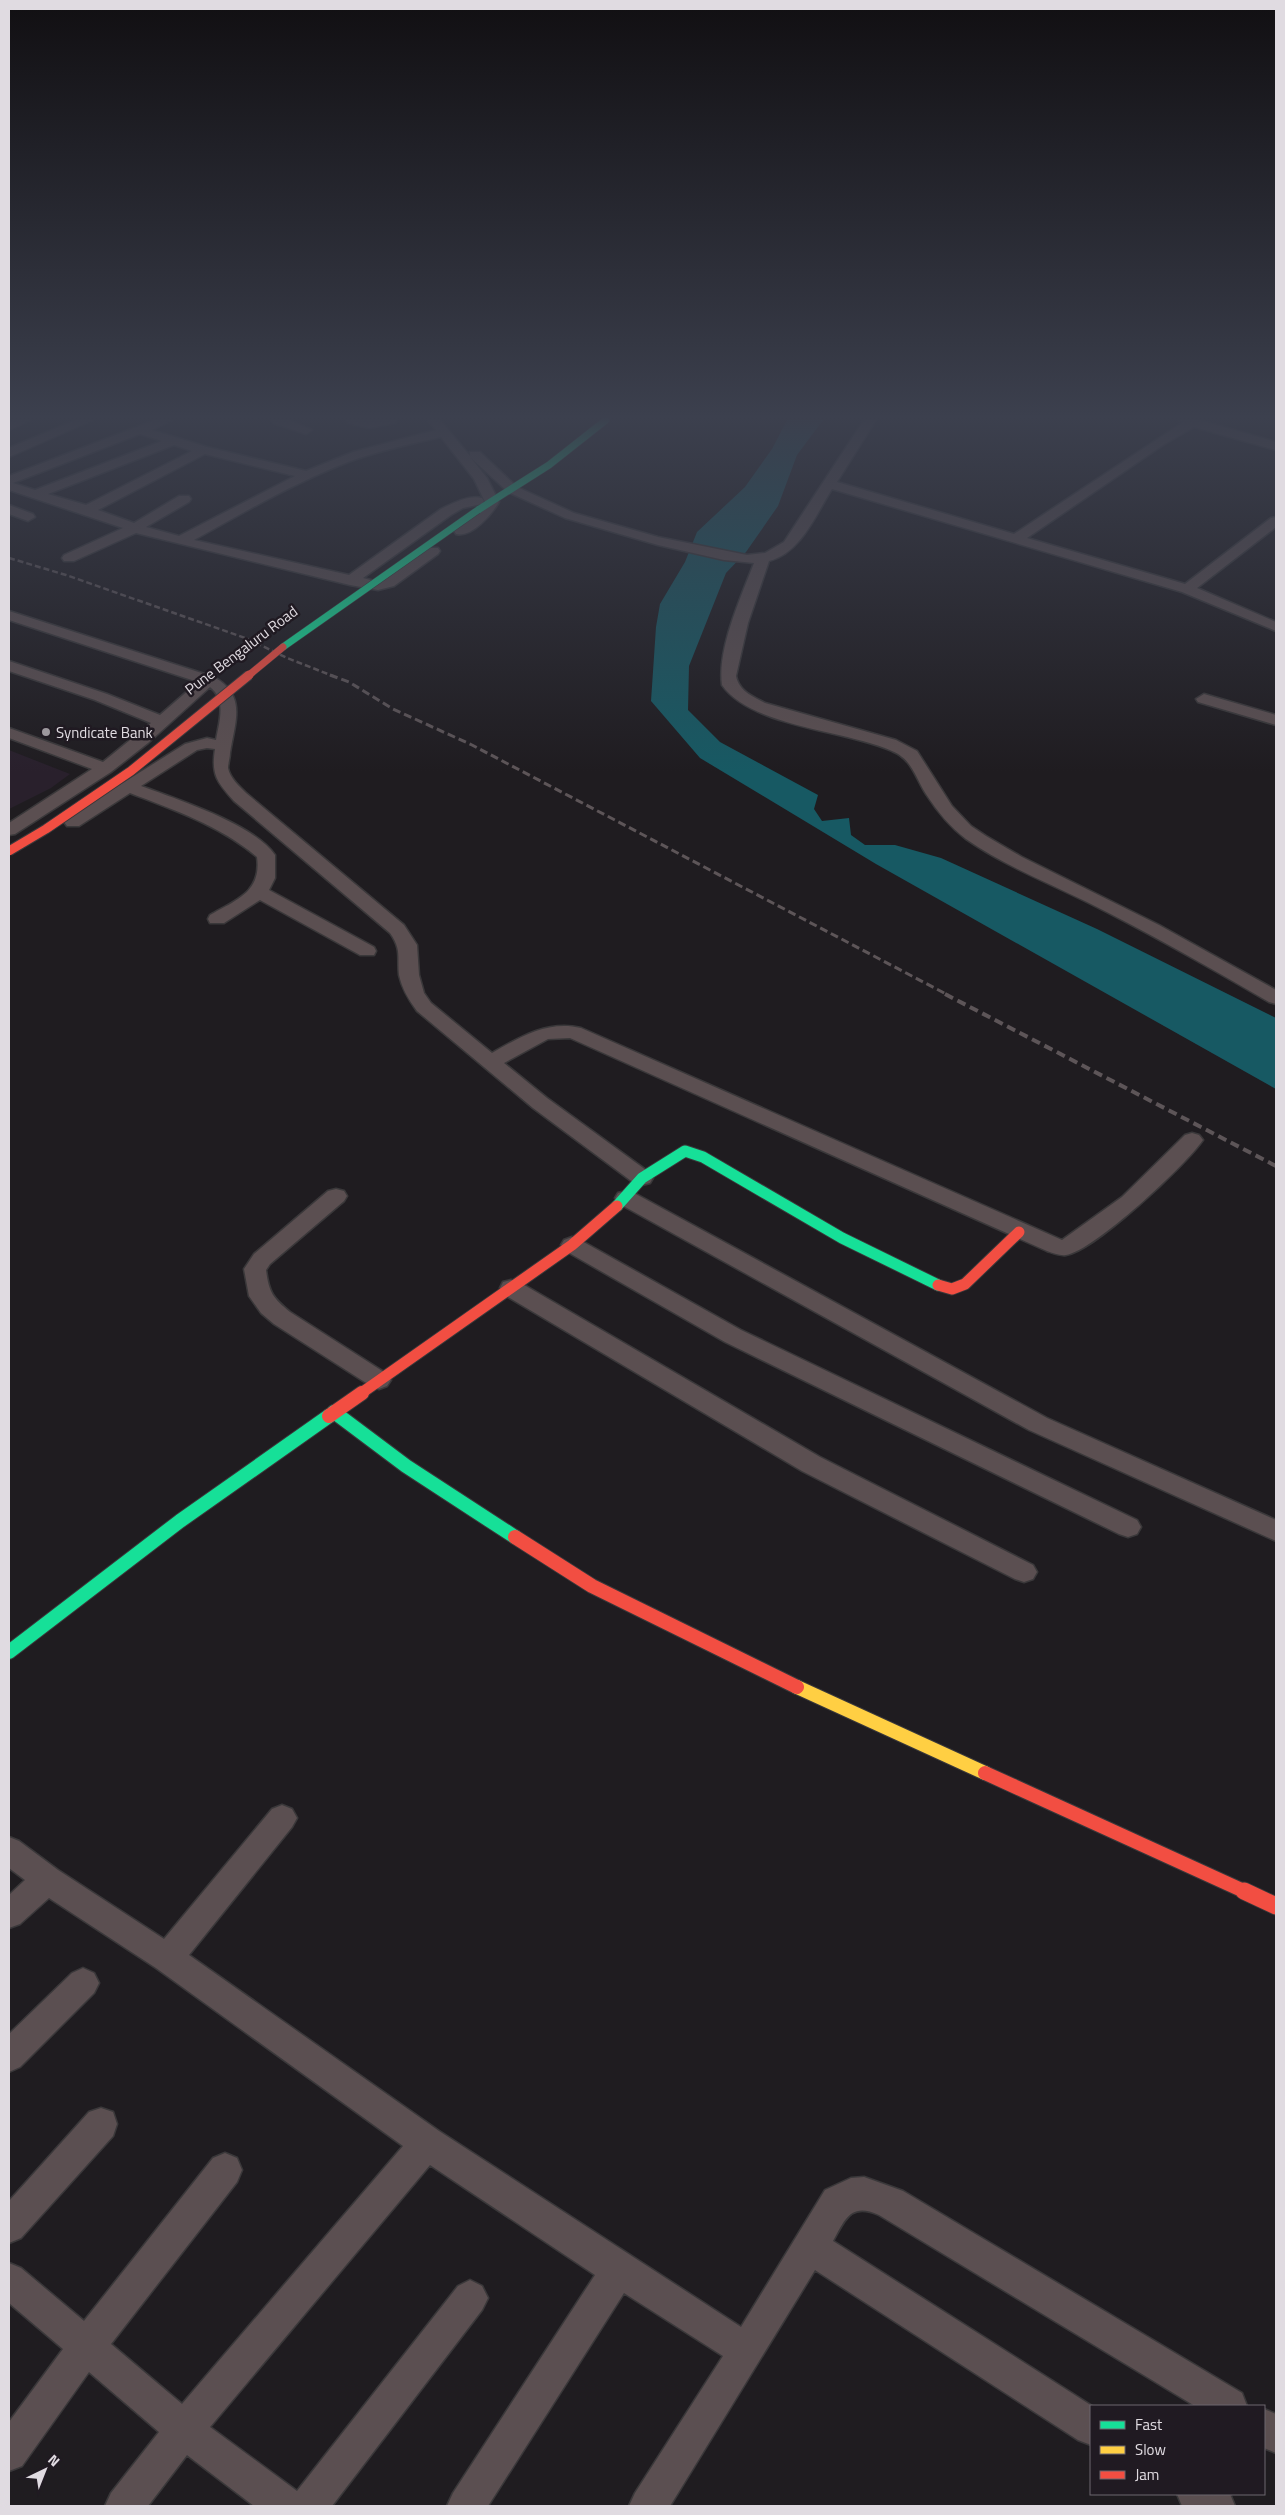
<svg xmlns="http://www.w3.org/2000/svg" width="1285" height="2515" viewBox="0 0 1285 2515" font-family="'Titillium Web',sans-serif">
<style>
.built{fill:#29202c}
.water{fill:#175963}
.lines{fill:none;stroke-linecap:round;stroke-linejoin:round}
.street-casing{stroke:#3a383a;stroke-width:3}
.fast-far2-casing{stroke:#3a383a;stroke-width:8}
.fast-far1-casing{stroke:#3a383a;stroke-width:13}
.fast-casing{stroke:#3a383a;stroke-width:16}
.slow-casing{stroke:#3a383a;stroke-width:16}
.jam-far2-casing{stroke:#3a383a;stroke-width:13}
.jam-far1-casing{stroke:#3a383a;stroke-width:16}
.jam-casing{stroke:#3a383a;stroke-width:19}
.street{fill:#5b4f51;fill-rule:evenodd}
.fast-far2{stroke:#16e098;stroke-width:7}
.fast-far1{stroke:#16e098;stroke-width:11}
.fast{stroke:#16e098;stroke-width:14}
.slow{stroke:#ffcf43;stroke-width:14}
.jam-far2{stroke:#f24e42;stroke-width:11}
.jam-far1{stroke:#f24e42;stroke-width:14}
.jam{stroke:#f24e42;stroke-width:17}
.rail-far2{stroke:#5d5558;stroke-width:2.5;stroke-dasharray:6 3;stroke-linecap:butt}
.rail-far1{stroke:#5d5558;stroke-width:3;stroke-dasharray:8 4;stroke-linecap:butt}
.rail{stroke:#5d5558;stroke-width:4;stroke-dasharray:9 5;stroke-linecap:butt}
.fast-bridge-casing{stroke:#3a383a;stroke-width:8;stroke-linecap:butt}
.jam-bridge-far1-casing{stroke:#3a383a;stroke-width:8;stroke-linecap:butt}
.jam-bridge-casing{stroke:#3a383a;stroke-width:11;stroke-linecap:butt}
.fast-bridge{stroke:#16e098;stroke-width:7}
.jam-bridge-far1{stroke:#f24e42;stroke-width:7}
.jam-bridge{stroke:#f24e42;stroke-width:9}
.poi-dot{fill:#9c989d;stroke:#201a22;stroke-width:2}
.labels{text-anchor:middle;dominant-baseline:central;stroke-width:5;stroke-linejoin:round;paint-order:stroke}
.far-street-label{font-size:15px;fill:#e0dbe1;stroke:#201a22}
.far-poi-label{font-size:15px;fill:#e0dbe1;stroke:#201a22;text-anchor:start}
</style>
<rect width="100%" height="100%" fill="#1f1c20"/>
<path class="built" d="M 9,750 L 70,774 L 51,788 L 9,809 Z"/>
<path class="water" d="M 787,420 L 823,420 L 797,455 L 778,506 L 746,552 L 726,573 L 689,666 L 688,710 L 720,742 L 818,795 L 814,809 L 822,821 L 849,818 L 851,835 L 865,845 L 895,845 L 941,858 L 1097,929 L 1276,1018 L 1276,1089 L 876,864 L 700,758 L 651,701 L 656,627 L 660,604 L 685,562 L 697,532 L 745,487 L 772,449 Z"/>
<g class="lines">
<defs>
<path id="street" d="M 14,420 L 31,420 L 9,430 L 9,422 Z
M 76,420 L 93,420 L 9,457 L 9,448 Z
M 155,420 L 172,420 L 152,430 L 207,447 L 306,471 L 353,452 L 436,430 L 428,420 L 440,420 L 470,456 L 470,452 L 480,452 L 517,487 L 574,513 L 658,537 L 747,555 L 765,553 L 784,542 L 864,420 L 876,420 L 837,482 L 1014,534 L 1182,423 L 1179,420 L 1199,420 L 1276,442 L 1276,450 L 1194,427 L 1163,445 L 1027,538 L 1185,584 L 1271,518 L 1276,517 L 1276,527 L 1197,588 L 1276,622 L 1276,631 L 1182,592 L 832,489 C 816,514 801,553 769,561 L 748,623 L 736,676 C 739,691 752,696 765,703 L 896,740 L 917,751 L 952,806 L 971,826 L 986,836 L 1022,857 L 1159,925 L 1276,990 L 1276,1004 L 1269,1002 C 1209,967 1149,933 1087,902 C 1047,882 1003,865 966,839 C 950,827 937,811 926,794 C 915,777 912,759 892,751 C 846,730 751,727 722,685 C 717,649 741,597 754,563 L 724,560 L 658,545 L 565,518 L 508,492 L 471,458 L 487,478 L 499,502 C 492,514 472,538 456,534 L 454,531 L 456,528 L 482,509 L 485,502 L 474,479 L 441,437 C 410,444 378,451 348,462 C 294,483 244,512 194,540 L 349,575 L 441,509 C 453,503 469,495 482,498 L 484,501 L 482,504 L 463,508 L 451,515 L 363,578 L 378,582 L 384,580 L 428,548 L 438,548 L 440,551 L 438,554 L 394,586 L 378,590 L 350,585 L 136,533 L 74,561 L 64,561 L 62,558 L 64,555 L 123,528 L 9,490 L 9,476 ZM 140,434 L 162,441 L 35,490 L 13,483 ZM 174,445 L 192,451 L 86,505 L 48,494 ZM 205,454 L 295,476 L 179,536 L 146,527 L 189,502 L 191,499 L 189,496 L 179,496 L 134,523 L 98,510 Z
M 271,420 L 289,420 L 312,430 L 306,434 L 273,423 Z
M 346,420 L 397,420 L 395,423 L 369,428 L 348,423 Z
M 9,505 L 33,514 L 35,517 L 28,521 L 9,514 Z
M 9,611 L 214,677 C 247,696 235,721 230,753 C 230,757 228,764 228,768 C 230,778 239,786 246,793 L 404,925 L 417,945 L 419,975 L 424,993 L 431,1003 L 492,1053 C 520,1037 548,1020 581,1028 L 1062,1240 L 1122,1197 L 1185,1135 L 1192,1133 L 1199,1135 L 1203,1140 C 1186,1165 1094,1251 1066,1255 C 1060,1256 1053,1253 1047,1251 L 570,1038 L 548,1039 L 504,1063 L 547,1098 L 650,1173 L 653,1178 L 650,1183 L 642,1185 L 634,1183 L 533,1108 L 417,1011 C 409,1000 402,989 399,975 C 397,957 402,950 390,933 L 234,801 C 217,782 211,775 215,749 L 207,748 L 197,750 L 141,786 C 176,799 254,824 275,855 L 275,878 L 269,890 L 374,947 L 376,951 L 374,955 L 360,955 L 260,900 L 224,923 L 210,923 L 208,919 L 210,915 C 236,900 262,892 257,857 C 221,826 174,810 130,793 L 79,826 L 67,826 L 64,822 L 67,818 L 185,744 L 207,738 L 216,740 C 219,722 227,700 210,687 L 148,743 L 111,772 L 15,834 L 9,835 L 9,823 L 92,769 L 9,738 L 9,728 L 103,762 L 151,723 L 95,700 L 9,671 L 9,661 L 107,694 L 160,715 L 198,682 L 9,620 Z
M 1204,694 L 1276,715 L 1276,725 L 1198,702 L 1196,699 Z
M 336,1189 L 344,1191 L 347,1196 L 344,1201 L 270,1264 L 266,1270 C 269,1293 273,1298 290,1312 L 387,1374 L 391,1380 L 387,1386 L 379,1389 L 371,1386 L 274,1324 L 261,1313 L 249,1296 L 244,1269 L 254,1254 L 328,1191 Z
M 626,1191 L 634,1193 L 1047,1418 L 1276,1520 L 1276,1541 L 1029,1430 L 618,1203 L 615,1198 L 618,1193 Z
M 572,1237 L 580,1240 L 741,1330 L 1137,1520 L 1141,1527 L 1137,1534 L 1128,1537 L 1119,1534 L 725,1342 L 564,1250 L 561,1245 L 564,1240 Z
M 511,1280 L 519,1282 L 820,1457 L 1033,1565 L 1037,1572 L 1033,1579 L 1024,1582 L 1015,1579 L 802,1471 L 503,1294 L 500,1288 L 503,1282 Z
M 282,1805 L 292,1809 L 297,1818 L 292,1827 L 189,1955 L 439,2131 L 741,2327 L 825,2190 L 851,2178 L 864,2177 L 903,2191 L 1242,2393 L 1247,2406 L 1195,2406 L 879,2215 C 850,2202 845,2220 833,2241 L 1092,2406 L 1091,2445 L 1078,2440 L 815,2270 L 670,2506 L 629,2506 L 635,2493 L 723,2356 L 624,2293 L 488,2506 L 447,2506 L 453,2493 L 595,2275 L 430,2165 L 210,2427 L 297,2491 L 458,2286 L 470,2280 L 482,2286 L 488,2298 L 482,2310 L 332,2506 L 254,2506 L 187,2455 L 148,2506 L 105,2506 L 111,2493 L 159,2432 L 89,2372 L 22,2466 L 9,2471 L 9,2422 L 63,2349 L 9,2303 L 9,2263 L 21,2268 L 84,2321 L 213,2158 L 225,2153 L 237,2158 L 242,2170 L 237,2182 L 111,2344 L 182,2404 L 403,2146 L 156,1968 L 49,1898 L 20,1924 L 9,1928 L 9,1895 L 25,1880 L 9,1868 L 9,1837 L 19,1841 L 58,1870 L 164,1939 L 272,1809 Z
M 83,1968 L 94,1973 L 99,1983 L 94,1993 L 20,2067 L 9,2072 L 9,2034 L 72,1973 Z
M 101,2108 L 113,2112 L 117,2124 L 113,2136 L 21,2238 L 9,2243 L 9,2201 L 89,2112 Z
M 1264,2409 L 1276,2414 L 1276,2453 L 1264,2448 Z
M 1177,2494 L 1230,2494 L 1235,2506 L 1182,2506 Z"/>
<path id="fast-far2" d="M 478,510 L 549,465 L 606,420"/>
<path id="fast-far1" d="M 617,1206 L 642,1178 L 685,1151 L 703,1157 L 842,1238 L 938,1285"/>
<path id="fast" d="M 334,1412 L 406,1466 L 515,1537
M 9,1652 L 180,1521 L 329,1416"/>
<path id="slow" d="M 797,1687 L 985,1773"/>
<path id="jam-far2" d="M 938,1285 L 952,1289 L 965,1284 L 1019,1232
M 360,1394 L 572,1245 L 617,1206"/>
<path id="jam-far1" d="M 329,1416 L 362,1393
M 515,1537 L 592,1586 L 797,1687
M 985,1773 L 1246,1892"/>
<path id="jam" d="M 1244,1891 L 1276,1906"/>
</defs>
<use href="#street" class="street-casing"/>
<use href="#fast-far2" class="fast-far2-casing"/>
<use href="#fast-far1" class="fast-far1-casing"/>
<use href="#fast" class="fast-casing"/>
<use href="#slow" class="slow-casing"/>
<use href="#jam-far2" class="jam-far2-casing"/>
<use href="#jam-far1" class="jam-far1-casing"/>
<use href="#jam" class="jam-casing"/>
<use href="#street" class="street"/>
<use href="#fast-far2" class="fast-far2"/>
<use href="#fast-far1" class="fast-far1"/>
<use href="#fast" class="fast"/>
<use href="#slow" class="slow"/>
<use href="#jam-far2" class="jam-far2"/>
<use href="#jam-far1" class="jam-far1"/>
<use href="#jam" class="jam"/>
<path class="rail-far2" d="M 9,558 L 66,575 L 248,639 L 287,658 L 333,676"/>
<path class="rail-far1" d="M 330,675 L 349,682 L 393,709 L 472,745 L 948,995"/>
<path class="rail" d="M 945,994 L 1276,1166"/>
<defs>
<path id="fast-bridge" d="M 283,647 L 478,510"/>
<path id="jam-bridge-far1" d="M 248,676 L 283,647"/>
<path id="jam-bridge" d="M 9,851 L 46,829 L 131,771 L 249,675"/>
</defs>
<use href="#fast-bridge" class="fast-bridge-casing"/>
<use href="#jam-bridge-far1" class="jam-bridge-far1-casing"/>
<use href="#jam-bridge" class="jam-bridge-casing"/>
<use href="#fast-bridge" class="fast-bridge"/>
<use href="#jam-bridge-far1" class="jam-bridge-far1"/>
<use href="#jam-bridge" class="jam-bridge"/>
</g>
<linearGradient id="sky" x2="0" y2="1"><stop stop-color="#110f12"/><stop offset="0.54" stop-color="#3c404e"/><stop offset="1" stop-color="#3c404e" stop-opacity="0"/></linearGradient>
<rect width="1285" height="772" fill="url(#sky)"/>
<circle class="poi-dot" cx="46" cy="732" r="5"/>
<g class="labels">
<g class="far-street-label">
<text transform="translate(241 650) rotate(-37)">Pune Bengaluru Road</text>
</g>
<g class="far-poi-label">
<text x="56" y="732">Syndicate Bank</text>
</g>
</g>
<rect width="1285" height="2515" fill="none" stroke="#e0dbe1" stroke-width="20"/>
<rect x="1090" y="2405" width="175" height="90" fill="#201a22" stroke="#6d676e"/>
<rect x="1100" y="2421" width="25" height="8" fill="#16e098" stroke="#6d676e"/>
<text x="1135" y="2430" font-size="15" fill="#e0dbe1">Fast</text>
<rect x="1100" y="2446" width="25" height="8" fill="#ffcf43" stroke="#6d676e"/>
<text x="1135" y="2455" font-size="15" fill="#e0dbe1">Slow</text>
<rect x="1100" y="2471" width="25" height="8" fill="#f24e42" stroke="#6d676e"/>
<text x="1135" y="2480" font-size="15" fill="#e0dbe1">Jam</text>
<g transform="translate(45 2470) rotate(43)" stroke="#201a22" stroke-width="4" paint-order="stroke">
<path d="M0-4L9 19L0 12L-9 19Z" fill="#e0dbe1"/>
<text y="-8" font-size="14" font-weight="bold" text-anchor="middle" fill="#e0dbe1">N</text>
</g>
</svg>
